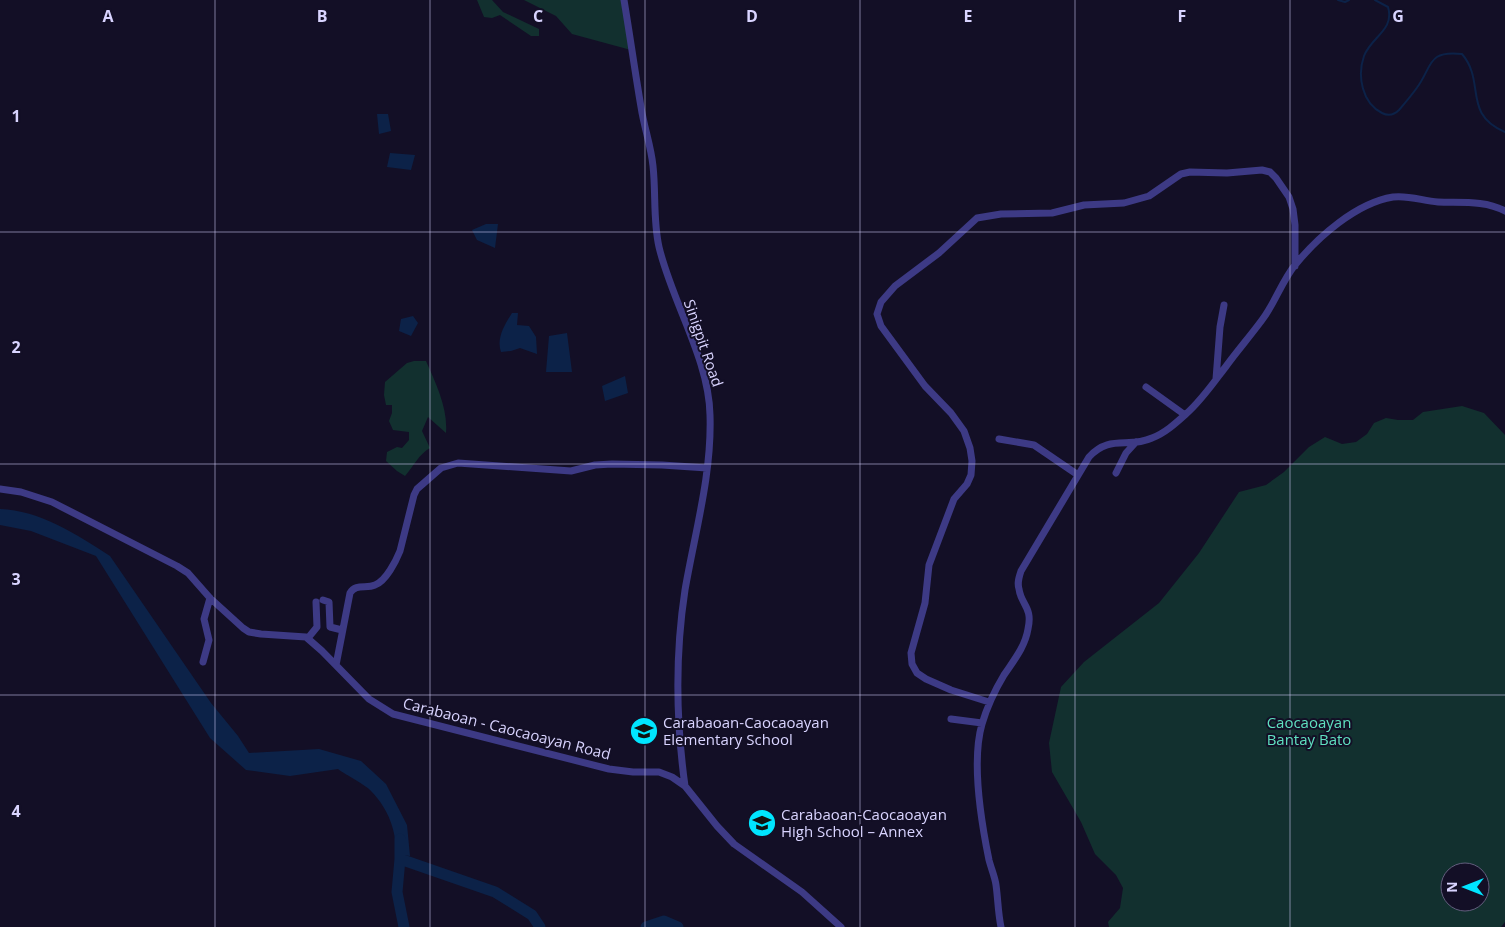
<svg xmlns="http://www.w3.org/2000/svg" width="1505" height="927" viewBox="0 0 1505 927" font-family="'Open Sans',sans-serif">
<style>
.green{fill:#12302f;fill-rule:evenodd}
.water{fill:#0c2248}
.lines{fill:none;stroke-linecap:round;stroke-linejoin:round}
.stream{stroke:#0c2248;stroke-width:2}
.river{stroke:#0c2248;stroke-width:11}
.minor{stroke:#3d3a85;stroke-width:7}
.grid{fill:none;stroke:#d9d4ff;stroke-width:1;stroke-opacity:0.55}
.labels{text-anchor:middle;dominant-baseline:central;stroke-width:4;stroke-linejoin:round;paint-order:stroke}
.street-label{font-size:15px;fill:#d9d4ff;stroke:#130f26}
.poi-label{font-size:15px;fill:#d9d4ff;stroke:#130f26;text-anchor:start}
.park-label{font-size:15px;fill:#5fe0c0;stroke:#130f26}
.grid-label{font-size:16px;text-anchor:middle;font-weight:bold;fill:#d9d4ff;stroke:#130f26;stroke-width:4;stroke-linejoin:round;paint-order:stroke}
</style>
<rect width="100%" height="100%" fill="#130f26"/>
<path class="green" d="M 477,0 L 492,0 L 503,12 L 539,29 L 539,36 L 531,36 L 500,15 L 492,18 L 484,17 Z
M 524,0 L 621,0 L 631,50 L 572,34 L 556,16 Z
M 414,361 L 426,361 C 436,384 448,408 446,433 L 428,417 L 422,431 L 430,448 C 419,454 413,467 405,476 L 397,471 L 386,461 L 387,452 L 397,447 L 402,448 L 409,440 L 409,432 L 393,430 L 389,421 L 392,413 L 392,405 L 386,405 L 384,395 L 385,382 L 407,363 Z
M 1462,406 L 1484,413 L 1505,435 L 1505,922 L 1501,927 L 1109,927 L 1108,922 L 1120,908 L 1123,888 L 1116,875 L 1095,854 L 1081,822 L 1052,772 L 1049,743 L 1061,687 L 1084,662 L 1159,603 L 1199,553 L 1239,492 L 1266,485 L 1284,472 L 1309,447 L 1325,437 L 1342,444 L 1356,442 L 1367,434 L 1374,423 L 1386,418 L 1398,420 L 1413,420 L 1423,412 ZM 1450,872 L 1480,872 L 1480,902 L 1450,902 Z"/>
<path class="water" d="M 377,114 L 388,114 L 391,131 L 379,134 Z
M 390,153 L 415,155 L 411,170 L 387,167 Z
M 486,224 L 498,224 L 495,248 L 477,240 L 472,230 Z
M 512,313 L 518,313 L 517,325 L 529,326 L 536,337 L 537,354 L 520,348 L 511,351 L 501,352 C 496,338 505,324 512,313 Z
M 413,316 L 418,323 L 411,336 L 399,331 L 401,319 Z
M 567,333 L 572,372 L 546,372 L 549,336 Z
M 625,376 L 628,393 L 605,401 L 602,386 Z
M 0,509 C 39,510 78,535 110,556 L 211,703 L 238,736 L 249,753 L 319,749 L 361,761 L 386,784 L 407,825 L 410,856 L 395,854 C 398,832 387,807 371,791 C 366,785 346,775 338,769 L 290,776 L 246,770 L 210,738 L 96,556 L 31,531 L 0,525 Z"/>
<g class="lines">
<path class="stream" d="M 1338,0 L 1345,2 L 1349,0
M 1375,0 L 1388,7 C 1395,30 1371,37 1364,56 C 1357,76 1362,103 1382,113 C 1388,116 1394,115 1399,110 C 1405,103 1411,96 1416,89 C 1433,67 1426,50 1462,54 C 1486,82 1462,114 1505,132"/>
<path class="river" d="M 400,839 L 400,859 L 495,892 L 532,915 L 540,927
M 400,859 L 397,892 L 404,927
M 646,927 L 664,921 L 678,927"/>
<path class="minor" d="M 624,0 C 630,36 635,72 641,107 C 644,127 651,146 653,166 C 656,193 653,221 659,247 C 672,302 709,359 710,415 C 712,474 695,532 685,590 C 675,655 676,721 685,786
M 1216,379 L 1220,327 L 1224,305
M 1146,387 L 1185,415
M 999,439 L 1034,445 L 1078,475
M 1116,473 L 1126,453 L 1136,442
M 0,489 L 21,492 L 52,502 L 177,566 L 188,573 L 210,598 L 243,628 L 249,632 L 261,634 L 306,637 L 322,651 L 369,699 L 393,714 L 609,769 L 633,772 L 659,772 L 672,777 L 685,786 L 717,826 L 734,844 L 802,892 L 841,927
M 323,600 L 329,602 L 330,627 L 342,630
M 308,638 L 317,627 L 316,602
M 203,662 L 209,640 L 204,619 L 210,598
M 336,665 L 350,593 C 356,583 366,589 375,585 C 386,581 396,561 400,551 L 414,495 L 417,489 L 441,468 L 458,463 L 571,471 L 595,465 L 612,464 L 662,465 L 707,468
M 989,702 L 951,690 L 926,679 L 917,673 L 912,664 L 911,653 L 925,603 L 929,565 L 954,499 L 967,484 L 971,475 L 972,461 L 970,448 L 964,431 L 951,413 L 925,386 L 881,326 L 877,314 L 881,302 L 895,286 L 939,253 L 977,218 L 1001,214 L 1052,213 L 1084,205 L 1124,203 L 1149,196 L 1181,174 L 1190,172 L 1227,173 L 1262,170 L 1270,172 L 1276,178 L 1289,197 L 1293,209 L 1295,225 L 1295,266
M 951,719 L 982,723
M 1001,927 C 998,913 998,899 996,885 C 995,877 991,868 989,860 C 981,821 971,762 982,724 C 987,707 995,690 1004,675 C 1014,660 1025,647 1028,629 C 1033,607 1021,605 1019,589 C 1017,583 1019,577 1021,571 L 1089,457 C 1110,434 1128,449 1152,438 C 1165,433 1176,423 1186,414 C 1202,400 1214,382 1227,365 C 1238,350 1251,335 1262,320 C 1275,303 1282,281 1295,265 C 1318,237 1356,203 1393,197 C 1409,195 1423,201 1438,202 C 1460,203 1485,200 1505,211"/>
</g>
<path class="grid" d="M 215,0 L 215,927M 430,0 L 430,927M 645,0 L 645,927M 860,0 L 860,927M 1075,0 L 1075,927M 1290,0 L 1290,927M 0,232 L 1505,232M 0,464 L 1505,464M 0,695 L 1505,695"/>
<defs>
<symbol id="school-disc" viewBox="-11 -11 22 22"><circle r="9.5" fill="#00e5ff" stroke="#130f26"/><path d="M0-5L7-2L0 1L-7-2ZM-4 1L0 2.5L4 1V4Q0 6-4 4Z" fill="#111"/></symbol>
</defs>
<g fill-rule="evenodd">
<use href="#school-disc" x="628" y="715" width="32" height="32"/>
<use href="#school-disc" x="746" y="807" width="32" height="32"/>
</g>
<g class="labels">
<g class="street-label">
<text transform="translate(704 343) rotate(71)">Sinigpit Road</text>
<text transform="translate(507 728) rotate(14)">Carabaoan - Caocaoayan Road</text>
</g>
<g class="poi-label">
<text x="663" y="722">Carabaoan-Caocaoayan<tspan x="663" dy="17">Elementary School</tspan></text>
<text x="781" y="814">Carabaoan-Caocaoayan<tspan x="781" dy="17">High School – Annex</tspan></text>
</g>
<g class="park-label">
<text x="1309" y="722">Caocaoayan<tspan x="1309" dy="17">Bantay Bato</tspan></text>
</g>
</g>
<g class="grid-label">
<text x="108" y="22">A</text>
<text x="322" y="22">B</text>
<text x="538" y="22">C</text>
<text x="752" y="22">D</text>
<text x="968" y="22">E</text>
<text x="1182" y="22">F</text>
<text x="1398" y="22">G</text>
<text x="16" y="122">1</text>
<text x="16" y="353">2</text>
<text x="16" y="585">3</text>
<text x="16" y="817">4</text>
</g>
<g transform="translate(1465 887) rotate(270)"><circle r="24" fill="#130f26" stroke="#625e7d"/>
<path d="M0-4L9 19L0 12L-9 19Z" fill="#00e5ff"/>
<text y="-8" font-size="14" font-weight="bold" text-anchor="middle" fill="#d9d4ff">N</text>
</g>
</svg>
